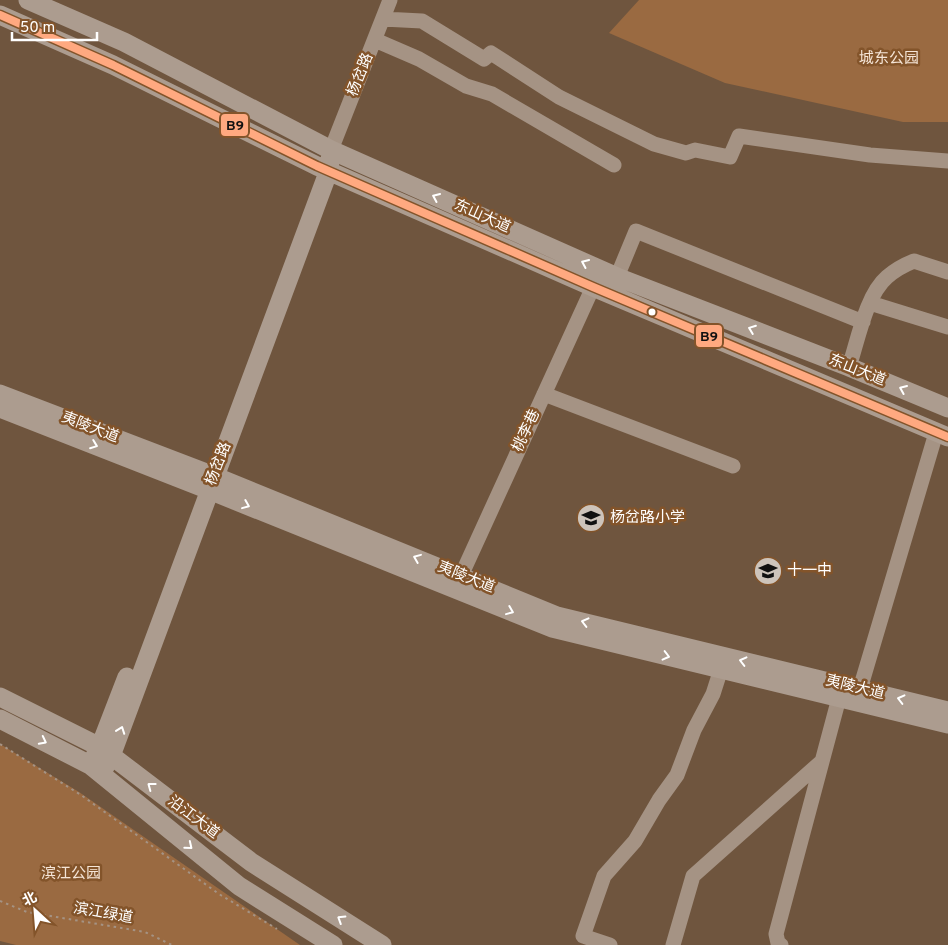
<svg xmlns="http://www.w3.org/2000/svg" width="948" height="945" viewBox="0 0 948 945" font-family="Overpass,'Noto Sans SC',sans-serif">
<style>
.green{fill:#9a6a41}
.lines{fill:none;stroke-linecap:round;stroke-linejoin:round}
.path{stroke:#a59384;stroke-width:2;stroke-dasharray:2.5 4;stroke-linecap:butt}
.minor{stroke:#a59384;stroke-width:15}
.major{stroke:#ac9c8f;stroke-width:19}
.bus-1-casing{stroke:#83542a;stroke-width:11}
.bus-1{stroke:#ffa980;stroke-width:8}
.oneway{stroke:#fff}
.bus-dot{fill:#fff;stroke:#83542a;stroke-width:2}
.labels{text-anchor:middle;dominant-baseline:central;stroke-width:5;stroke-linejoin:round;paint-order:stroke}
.park-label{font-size:15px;fill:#f5e5d7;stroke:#83542a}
.street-label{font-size:15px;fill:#fff;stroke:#83542a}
.poi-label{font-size:15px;fill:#fff;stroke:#83542a;text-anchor:start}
.line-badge{stroke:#83542a;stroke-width:2}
.pale-badge-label{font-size:14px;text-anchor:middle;font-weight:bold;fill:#111}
</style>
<rect width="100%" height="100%" fill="#6f553e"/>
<path class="green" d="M 639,0 L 948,0 L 948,122 L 903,122 L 725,83 L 609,33 Z
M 0,744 L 79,792 L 300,945 L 16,945 L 0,941 Z"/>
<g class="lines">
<path class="path" d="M 0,744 L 81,795 L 219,894 L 277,929
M 0,901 L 27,912 L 145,932 L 172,945"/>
<path class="minor" d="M 383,19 L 422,21 L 484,59 L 491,53 L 559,97 L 654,144 L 686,153 L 695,150 L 730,157 L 739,136 L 870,155 L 948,161
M 375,40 L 419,59 L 466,86 L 492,94 L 614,165
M 331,150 L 390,0
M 617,277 L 636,231 L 863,322
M 870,303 L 948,327
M 849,367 C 858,340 866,295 887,277 C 895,270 904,265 914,261 L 948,272
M 544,394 L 733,466
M 461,576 L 593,287
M 860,689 L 936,433
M 610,945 L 583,936 L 604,876 L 635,841 L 659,800 L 677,775 L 694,730 L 713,694 L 721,669
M 673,945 L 693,876 L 821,762
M 781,945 L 778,943 L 776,934 L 839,698"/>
<path class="major" d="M 28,0 L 124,42 L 331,150 L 617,277 L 849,367 L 948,408
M 0,15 L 113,65 L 317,166 L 593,287 L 948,437
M 0,394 L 204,472 L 557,616 L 948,711
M 0,408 L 209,490 L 552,628 L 948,724
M 0,697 L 100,747 L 251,862 L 382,945
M 0,719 L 90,765 L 239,886 L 333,945
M 90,765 L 100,747 L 127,677
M 101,774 L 111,756 L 329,170 L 330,159"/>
<defs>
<path id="bus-1" d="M 0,15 L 113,65 L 317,166 L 593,287 L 948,437"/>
</defs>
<use href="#bus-1" class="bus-1-casing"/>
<use href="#bus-1" class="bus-1"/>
</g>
<defs><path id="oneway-chevron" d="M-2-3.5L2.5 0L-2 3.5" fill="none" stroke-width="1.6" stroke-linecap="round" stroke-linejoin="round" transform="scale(1.25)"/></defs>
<g class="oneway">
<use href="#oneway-chevron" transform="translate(436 197) rotate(-156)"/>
<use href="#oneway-chevron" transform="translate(585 263) rotate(-156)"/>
<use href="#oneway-chevron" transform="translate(752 329) rotate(-159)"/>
<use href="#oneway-chevron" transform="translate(903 389) rotate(-157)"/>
<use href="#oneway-chevron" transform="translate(94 445) rotate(21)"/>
<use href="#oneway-chevron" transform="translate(246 505) rotate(22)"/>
<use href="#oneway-chevron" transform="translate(417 558) rotate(-158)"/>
<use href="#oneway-chevron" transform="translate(510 611) rotate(22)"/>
<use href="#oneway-chevron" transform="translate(585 622) rotate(-166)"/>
<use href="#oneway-chevron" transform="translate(666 656) rotate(14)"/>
<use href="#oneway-chevron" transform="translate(743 661) rotate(-166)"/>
<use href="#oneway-chevron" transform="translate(901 699) rotate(-166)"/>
<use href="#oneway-chevron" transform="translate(121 730) rotate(-70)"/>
<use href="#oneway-chevron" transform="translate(43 741) rotate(27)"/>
<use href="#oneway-chevron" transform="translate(151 786) rotate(-143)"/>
<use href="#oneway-chevron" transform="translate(189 846) rotate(39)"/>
<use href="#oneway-chevron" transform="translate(341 919) rotate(-148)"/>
</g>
<defs>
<symbol id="school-disc" viewBox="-11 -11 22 22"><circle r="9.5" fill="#cdc4bb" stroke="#83542a"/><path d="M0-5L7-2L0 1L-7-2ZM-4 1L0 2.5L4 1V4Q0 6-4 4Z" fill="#111"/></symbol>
</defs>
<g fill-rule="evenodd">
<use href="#school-disc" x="575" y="502" width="32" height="32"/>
<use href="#school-disc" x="752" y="555" width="32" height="32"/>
</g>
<circle class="bus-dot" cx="652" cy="312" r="4.5"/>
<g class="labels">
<g class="park-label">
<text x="889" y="59">城东公园</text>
<text x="71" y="874">滨江公园</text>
</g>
<g class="street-label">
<text transform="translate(361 75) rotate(-68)">杨岔路</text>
<text transform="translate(482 217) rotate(24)">东山大道</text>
<text transform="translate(857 371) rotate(22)">东山大道</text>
<text transform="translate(90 428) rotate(21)">夷陵大道</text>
<text transform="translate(527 431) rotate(-65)">桃李巷</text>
<text transform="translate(219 464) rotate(-69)">杨岔路</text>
<text transform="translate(466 578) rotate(22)">夷陵大道</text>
<text transform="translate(855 688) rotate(14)">夷陵大道</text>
<text transform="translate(193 818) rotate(37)">沿江大道</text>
<text transform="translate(103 914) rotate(10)">滨江绿道</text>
</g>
<g class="poi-label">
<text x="610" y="518">杨岔路小学</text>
<text x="787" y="571">十一中</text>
</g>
</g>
<g class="line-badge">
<rect x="220" y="113" width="29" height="24" rx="5" fill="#ffa980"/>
<rect x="695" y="324" width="28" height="24" rx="5" fill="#ffa980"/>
</g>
<g class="pale-badge-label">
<text x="235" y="130">B9</text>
<text x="709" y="341">B9</text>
</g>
<g transform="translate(35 910) rotate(334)" stroke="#83542a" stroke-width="4" paint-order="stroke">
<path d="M0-4L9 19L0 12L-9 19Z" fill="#ffffff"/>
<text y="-8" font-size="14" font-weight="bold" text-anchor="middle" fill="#ffffff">北</text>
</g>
<path d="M12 32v8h85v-8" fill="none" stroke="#ffffff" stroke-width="2.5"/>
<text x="20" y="32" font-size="15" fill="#ffffff" stroke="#83542a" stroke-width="4" paint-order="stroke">50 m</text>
</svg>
